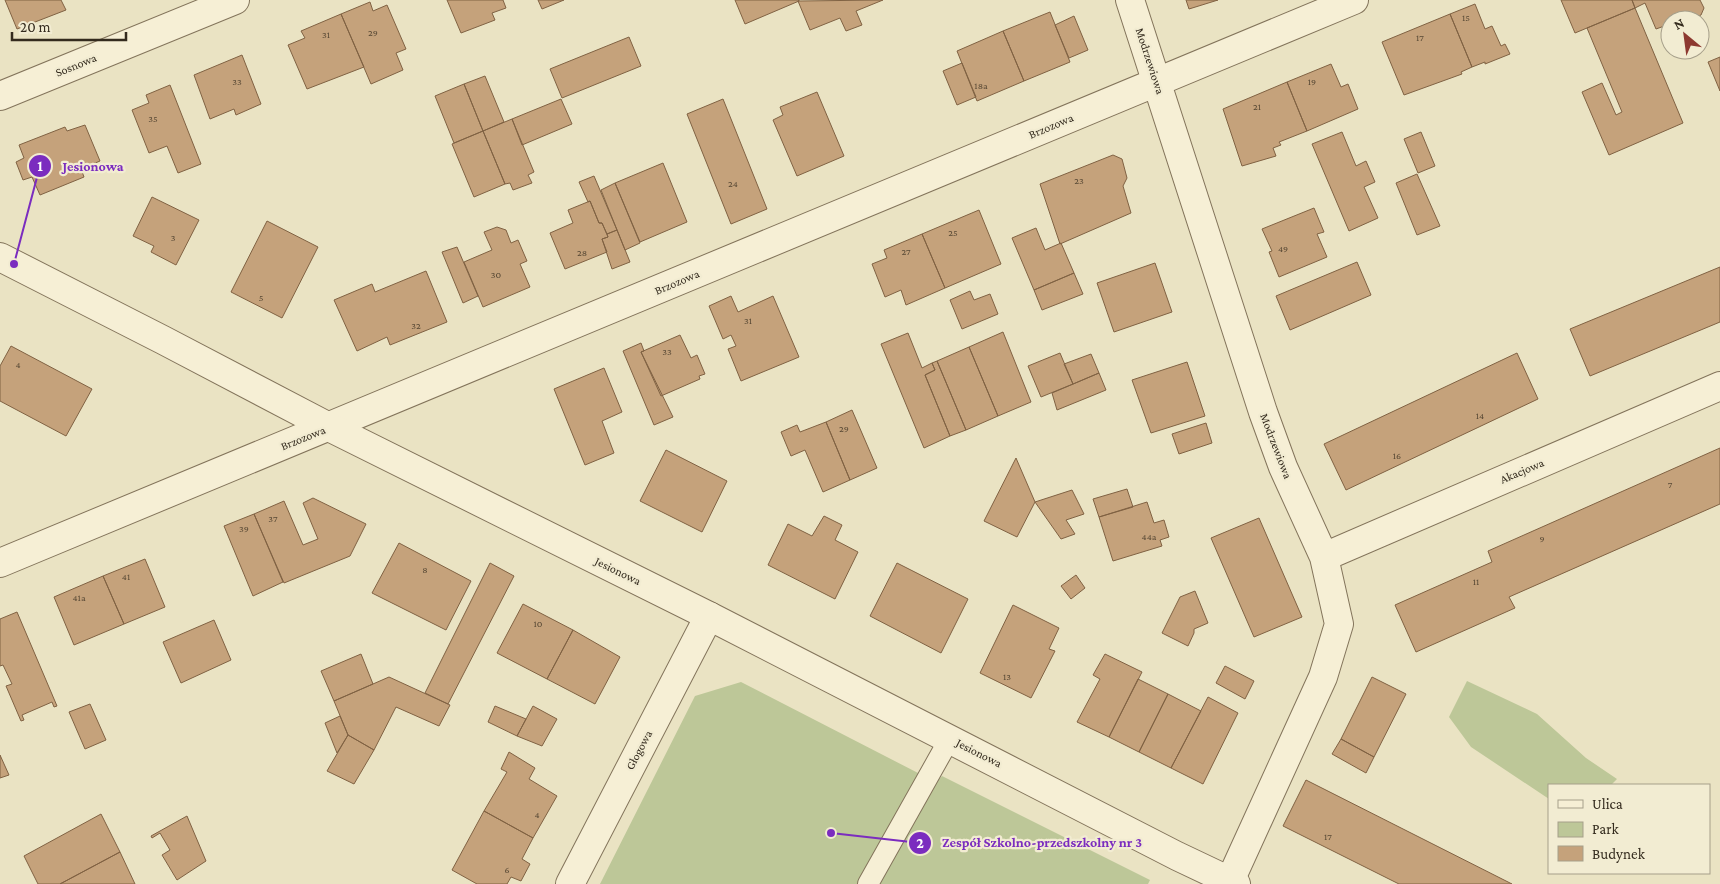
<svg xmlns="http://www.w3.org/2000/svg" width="1720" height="884" viewBox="0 0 1720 884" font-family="'Crimson Pro',serif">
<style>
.green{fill:#bdc798}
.building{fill:#c5a27b;stroke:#806243}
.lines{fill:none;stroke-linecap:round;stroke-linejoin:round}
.service-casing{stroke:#83745b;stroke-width:22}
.minor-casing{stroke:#83745b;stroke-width:30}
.tertiary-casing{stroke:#83745b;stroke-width:30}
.service{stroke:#f6efd5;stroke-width:20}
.minor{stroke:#f6efd5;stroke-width:28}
.tertiary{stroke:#f6efd5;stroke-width:28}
.labels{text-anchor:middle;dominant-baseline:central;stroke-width:4.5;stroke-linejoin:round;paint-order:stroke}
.number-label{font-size:10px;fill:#584935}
.street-label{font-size:12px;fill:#342b1e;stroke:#f2ecd2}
.leader{fill:none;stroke:#7b2cbf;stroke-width:2}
.callout-dot{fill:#7b2cbf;stroke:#f2ecd2;stroke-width:2}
.mark-label{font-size:15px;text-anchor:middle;font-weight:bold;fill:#fff}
.callout-label{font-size:14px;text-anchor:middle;font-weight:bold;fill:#7b2cbf;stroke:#f2ecd2;stroke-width:4.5;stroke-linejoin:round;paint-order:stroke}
</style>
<rect width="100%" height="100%" fill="#eae3c3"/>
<path class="green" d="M 1467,681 L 1537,714 L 1586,758 L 1617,779 L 1611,785 L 1549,785 L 1549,799 L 1471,747 L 1449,717 Z
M 741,682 L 920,774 L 857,884 L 600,884 L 695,696 Z
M 942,776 L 1150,880 L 1148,884 L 877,884 L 936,782 Z"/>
<path class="building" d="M 5,0 L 61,0 L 66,10 L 17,29 Z
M 447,0 L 503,0 L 506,8 L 492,13 L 495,20 L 461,33 Z
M 538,0 L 564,0 L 542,9 Z
M 735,0 L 799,0 L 799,1 L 745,24 Z
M 883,0 L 856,11 L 862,25 L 846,31 L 840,18 L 810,30 L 798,1 Z
M 1186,0 L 1218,0 L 1189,9 Z
M 1561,0 L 1632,0 L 1635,8 L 1575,33 Z
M 1632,0 L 1700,0 L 1704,8 L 1701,15 L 1690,20 L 1670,20 L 1670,24 L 1656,29 L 1645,3 L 1635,8 Z
M 370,2 L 373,11 L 387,5 L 406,49 L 396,53 L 403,70 L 371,84 L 341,14 Z
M 1475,4 L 1485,29 L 1492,26 L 1501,46 L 1505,44 L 1510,54 L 1485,64 L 1485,62 L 1472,67 L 1450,14 Z
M 1635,8 L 1683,123 L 1609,155 L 1582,92 L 1602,83 L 1616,115 L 1622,112 L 1587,28 Z
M 1050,12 L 1070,62 L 1024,81 L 1003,31 Z
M 341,14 L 364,67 L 307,89 L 288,45 L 305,38 L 301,31 Z
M 1450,14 L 1472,67 L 1461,72 L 1462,74 L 1404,95 L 1382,42 Z
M 1074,16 L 1088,50 L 1069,58 L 1055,25 Z
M 1003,31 L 1024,81 L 977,101 L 957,51 Z
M 629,37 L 641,66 L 562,98 L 550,69 Z
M 242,55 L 261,104 L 236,115 L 234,109 L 210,119 L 194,75 Z
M 1720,57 L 1720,91 L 1708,62 Z
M 962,63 L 976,97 L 957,105 L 943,71 Z
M 1331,64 L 1341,87 L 1348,84 L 1358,109 L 1307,131 L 1287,82 Z
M 485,76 L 504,122 L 483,131 L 464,84 Z
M 1287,82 L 1307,131 L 1279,142 L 1281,145 L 1273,148 L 1276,156 L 1242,166 L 1223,109 Z
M 464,84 L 483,131 L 454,143 L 435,96 Z
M 170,85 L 201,164 L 178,173 L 167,146 L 149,153 L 132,110 L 149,103 L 146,95 Z
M 817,92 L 844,156 L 797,176 L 773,120 L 783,115 L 780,107 Z
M 561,99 L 572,124 L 522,145 L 512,119 Z
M 723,99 L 767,209 L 731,224 L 687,114 Z
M 512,119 L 534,172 L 528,175 L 532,183 L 513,190 L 510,183 L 505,184 L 483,131 Z
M 85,125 L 100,161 L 81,169 L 84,177 L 40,195 L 32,177 L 23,180 L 16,162 L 24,158 L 19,145 L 65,127 L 67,131 Z
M 483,131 L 505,184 L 474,197 L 452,144 Z
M 1342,132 L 1356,166 L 1366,161 L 1375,182 L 1364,187 L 1378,218 L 1349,231 L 1312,144 Z
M 1421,132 L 1435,166 L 1418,173 L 1404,139 Z
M 1113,155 L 1122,159 L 1127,178 L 1123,186 L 1131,213 L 1060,244 L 1040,184 Z
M 663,163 L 687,222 L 640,242 L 615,183 Z
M 1417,174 L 1440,226 L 1417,235 L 1396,183 Z
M 594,176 L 617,230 L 607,234 L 602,223 L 599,223 L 590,201 L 588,202 L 579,182 Z
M 615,183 L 640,243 L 625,250 L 601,190 Z
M 152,197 L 199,220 L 176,265 L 151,252 L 154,246 L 133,236 Z
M 590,201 L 599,223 L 602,223 L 608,237 L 602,239 L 607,252 L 565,269 L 550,233 L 573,223 L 568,210 Z
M 1314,208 L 1324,232 L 1317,234 L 1327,257 L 1279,277 L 1269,252 L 1272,251 L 1262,229 Z
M 979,210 L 1001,264 L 945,288 L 922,234 Z
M 267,221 L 318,247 L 282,318 L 231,292 Z
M 497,227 L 506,230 L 511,243 L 518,240 L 527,261 L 520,264 L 530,287 L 483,307 L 464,262 L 492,250 L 484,232 Z
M 1036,228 L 1045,250 L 1061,243 L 1074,273 L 1034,290 L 1012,238 Z
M 617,230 L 630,262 L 612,269 L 602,239 L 608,237 L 607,234 Z
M 922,234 L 945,288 L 906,305 L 901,290 L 885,297 L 872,264 L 887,258 L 884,250 Z
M 457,247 L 478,296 L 463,303 L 442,252 Z
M 1357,262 L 1371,295 L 1290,330 L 1276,296 Z
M 1155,263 L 1172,312 L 1114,332 L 1097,283 Z
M 1720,267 L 1720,322 L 1590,376 L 1570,329 Z
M 426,271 L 447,322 L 390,345 L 387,337 L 357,351 L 334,300 L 372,284 L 375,292 Z
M 1074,273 L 1083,294 L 1042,310 L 1034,290 Z
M 970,291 L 974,300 L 990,294 L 998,314 L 962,329 L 950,300 Z
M 731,296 L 738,312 L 773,296 L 799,357 L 741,381 L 728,349 L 736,346 L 731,335 L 723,339 L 709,306 Z
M 1003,332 L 1031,402 L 998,416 L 969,347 Z
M 908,333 L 922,368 L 932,363 L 935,370 L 925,375 L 950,436 L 924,448 L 881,344 Z
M 680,335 L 691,358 L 697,355 L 705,374 L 699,376 L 700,379 L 661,396 L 641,352 Z
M 641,343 L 644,351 L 641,352 L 673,417 L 654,425 L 623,351 Z
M 11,346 L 92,389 L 66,436 L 0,401 L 0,366 Z
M 969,347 L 998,416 L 966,430 L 937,361 Z
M 1060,353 L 1073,384 L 1041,397 L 1028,366 Z
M 1517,353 L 1538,399 L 1346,490 L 1324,444 Z
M 1091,354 L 1099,373 L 1073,384 L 1064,364 Z
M 937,361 L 966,430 L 950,436 L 925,375 L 935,370 L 932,363 Z
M 1187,362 L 1205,416 L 1151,433 L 1132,380 Z
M 604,368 L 622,412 L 602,421 L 614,453 L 585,465 L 554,389 Z
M 1099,373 L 1106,390 L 1057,410 L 1052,393 Z
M 852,410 L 877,468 L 850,480 L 826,422 Z
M 826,422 L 850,480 L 823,492 L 805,450 L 791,456 L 781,432 L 797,425 L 800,432 Z
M 1206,423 L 1212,443 L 1179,454 L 1172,434 Z
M 1720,448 L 1720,504 L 1509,597 L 1515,608 L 1416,652 L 1395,605 L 1492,562 L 1488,551 Z
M 666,450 L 727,481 L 702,532 L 640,501 Z
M 1016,458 L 1035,502 L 1017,537 L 984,521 Z
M 1127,489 L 1133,507 L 1099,517 L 1093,499 Z
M 1072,490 L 1084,514 L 1066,520 L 1075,534 L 1061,539 L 1035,502 Z
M 313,498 L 366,524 L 350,556 L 284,583 L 254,514 L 284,501 L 303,545 L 318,539 L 303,503 Z
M 1147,502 L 1154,523 L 1164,520 L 1169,537 L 1160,540 L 1162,546 L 1113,561 L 1099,517 Z
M 254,514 L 283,582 L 253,596 L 224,526 Z
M 824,516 L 842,525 L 835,540 L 858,552 L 835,599 L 768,565 L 788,524 L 812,536 Z
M 1259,518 L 1302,617 L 1254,637 L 1211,538 Z
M 399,543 L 471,581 L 446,630 L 372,593 Z
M 145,559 L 165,607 L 124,624 L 103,576 Z
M 490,563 L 514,576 L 448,704 L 425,693 Z
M 897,563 L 968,599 L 941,653 L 870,616 Z
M 1076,575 L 1085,588 L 1071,599 L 1061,586 Z
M 103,576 L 124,624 L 74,645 L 54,597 Z
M 1195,591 L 1208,623 L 1194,629 L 1194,633 L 1188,646 L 1162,633 L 1180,597 Z
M 523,604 L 573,630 L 547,679 L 497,653 Z
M 1013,605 L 1059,628 L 1049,649 L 1055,651 L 1031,698 L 980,673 Z
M 17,612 L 57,706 L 54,707 L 52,702 L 22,715 L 24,720 L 21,721 L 6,686 L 12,684 L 3,665 L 0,666 L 0,619 Z
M 214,620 L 231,660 L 181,683 L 163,642 Z
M 573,630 L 620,657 L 595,704 L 547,679 Z
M 361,654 L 373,684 L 334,701 L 321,671 Z
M 1105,654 L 1142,672 L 1109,737 L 1077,722 L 1100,679 L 1093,675 Z
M 1225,666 L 1254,681 L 1245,699 L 1216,683 Z
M 389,677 L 450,705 L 439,726 L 396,707 L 374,750 L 348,735 L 334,701 Z
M 1372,677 L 1406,694 L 1374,757 L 1341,739 Z
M 1138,679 L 1168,694 L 1139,752 L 1109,737 Z
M 1168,694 L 1201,711 L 1171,768 L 1139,752 Z
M 1208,697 L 1238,713 L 1203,784 L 1171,768 Z
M 90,704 L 106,740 L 85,749 L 69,712 Z
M 495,706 L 526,719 L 517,736 L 488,722 Z
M 533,706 L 557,719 L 542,746 L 517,736 Z
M 340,716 L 348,735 L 337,753 L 325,723 Z
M 348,735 L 374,750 L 354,784 L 327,771 Z
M 1341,739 L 1374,757 L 1366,773 L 1332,754 Z
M 509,752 L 535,768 L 529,779 L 557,796 L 533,838 L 484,811 L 507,772 L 501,769 Z
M 0,755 L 9,775 L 0,778 Z
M 1306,780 L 1512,884 L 1399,884 L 1283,826 Z
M 484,811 L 533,838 L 522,859 L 530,864 L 521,881 L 511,877 L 507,884 L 477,884 L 452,870 Z
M 101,814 L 120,852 L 60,884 L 38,884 L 24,856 Z
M 187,816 L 206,861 L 177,880 L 162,855 L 170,850 L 160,833 L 152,838 L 151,836 Z
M 120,852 L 135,884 L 60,884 Z"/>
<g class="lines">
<defs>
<path id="service" d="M 868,884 L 950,738"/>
<path id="minor" d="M 1130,0 L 1263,412 L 1283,467 L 1324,557 L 1339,624 L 1323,677 L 1230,881
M 0,96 L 235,0
M 1324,557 L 1720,386
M 0,563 L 1354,0
M 570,884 L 709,616"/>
<path id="tertiary" d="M 0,257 L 163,340 L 329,427 L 709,616 L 1177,856 L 1236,884"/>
</defs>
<use href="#service" class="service-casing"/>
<use href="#minor" class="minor-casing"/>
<use href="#tertiary" class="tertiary-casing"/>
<use href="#service" class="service"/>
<use href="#minor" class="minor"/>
<use href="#tertiary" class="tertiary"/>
</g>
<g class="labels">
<g class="number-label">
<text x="1466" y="17">15</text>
<text x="373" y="32">29</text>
<text x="326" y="34">31</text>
<text x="1420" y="37">17</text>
<text x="237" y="81">33</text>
<text x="1312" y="81">19</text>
<text x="981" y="85">18a</text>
<text x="1257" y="106">21</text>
<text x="153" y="118">35</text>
<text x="1079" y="180">23</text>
<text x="733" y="183">24</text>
<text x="953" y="232">25</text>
<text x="173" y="237">3</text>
<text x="1283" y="248">49</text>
<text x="906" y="251">27</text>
<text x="582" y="252">28</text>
<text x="496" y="274">30</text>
<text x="261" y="297">5</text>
<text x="748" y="320">31</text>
<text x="416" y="325">32</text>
<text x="667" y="351">33</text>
<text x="18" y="364">4</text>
<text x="1480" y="415">14</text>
<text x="844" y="428">29</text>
<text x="1397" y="455">16</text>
<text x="1670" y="484">7</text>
<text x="273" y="518">37</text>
<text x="244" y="528">39</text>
<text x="1149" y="536">44a</text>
<text x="1542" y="538">9</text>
<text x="425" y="569">8</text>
<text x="126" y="576">41</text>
<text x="1476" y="581">11</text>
<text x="79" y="597">41a</text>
<text x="538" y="623">10</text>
<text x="1007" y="676">13</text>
<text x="537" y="814">4</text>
<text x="1328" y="836">17</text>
<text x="507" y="869">6</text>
</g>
<g class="street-label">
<text transform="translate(1150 61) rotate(72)">Modrzewiowa</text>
<text transform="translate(76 65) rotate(-22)">Sosnowa</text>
<text transform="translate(1051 126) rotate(-23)">Brzozowa</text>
<text transform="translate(677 282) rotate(-23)">Brzozowa</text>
<text transform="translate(303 438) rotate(-22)">Brzozowa</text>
<text transform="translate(1276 446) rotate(69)">Modrzewiowa</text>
<text transform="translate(1522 471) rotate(-23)">Akacjowa</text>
<text transform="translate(618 571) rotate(26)">Jesionowa</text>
<text transform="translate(639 750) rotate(-62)">Głogowa</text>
<text transform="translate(979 753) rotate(27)">Jesionowa</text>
</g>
</g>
<path class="leader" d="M14 264L40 166M831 833L920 843"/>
<g class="callout-dot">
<circle cx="14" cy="264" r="5"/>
<circle cx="831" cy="833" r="5"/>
<circle cx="40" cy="166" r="12"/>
<circle cx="920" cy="843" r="12"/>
</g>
<g class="mark-label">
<text x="40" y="171">1</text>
<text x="920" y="848">2</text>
</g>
<g class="callout-label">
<text x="93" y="171">Jesionowa</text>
<text x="1042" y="847">Zespół Szkolno-przedszkolny nr 3</text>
</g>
<rect x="1548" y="784" width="162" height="90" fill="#f2ecd2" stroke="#a69f8a"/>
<rect x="1558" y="800" width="25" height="8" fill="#f6efd5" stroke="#a69f8a"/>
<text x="1592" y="809" font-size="15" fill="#342b1e">Ulica</text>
<rect x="1558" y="822" width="25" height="15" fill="#bdc798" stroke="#a69f8a"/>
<text x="1592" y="834" font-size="15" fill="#342b1e">Park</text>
<rect x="1558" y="846" width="25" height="15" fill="#c5a27b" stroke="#a69f8a"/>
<text x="1592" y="859" font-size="15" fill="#342b1e">Budynek</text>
<g transform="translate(1685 35) rotate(331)"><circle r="24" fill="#f2ecd2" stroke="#a69f8a"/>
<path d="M0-4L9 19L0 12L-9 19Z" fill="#8d3930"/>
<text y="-8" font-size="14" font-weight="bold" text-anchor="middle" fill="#342b1e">N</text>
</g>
<path d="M12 32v8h114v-8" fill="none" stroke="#342b1e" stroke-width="2.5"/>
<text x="20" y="32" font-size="15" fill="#342b1e" stroke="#f2ecd2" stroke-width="4" paint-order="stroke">20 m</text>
</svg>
